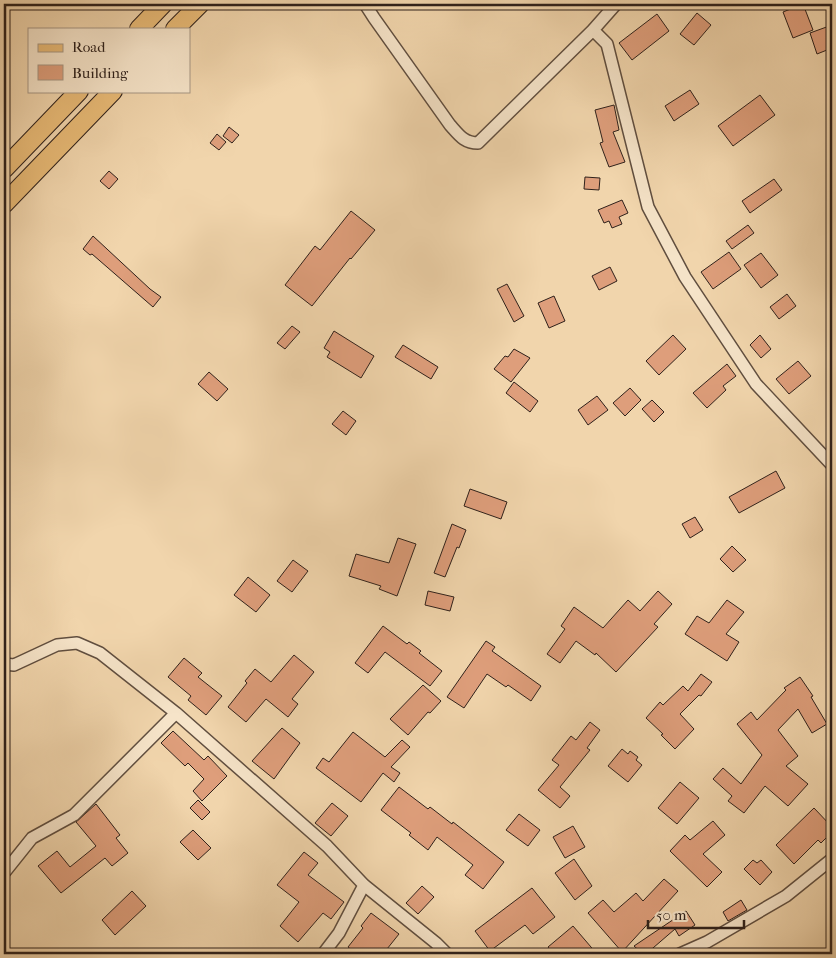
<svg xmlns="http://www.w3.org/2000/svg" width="836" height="958" viewBox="0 0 836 958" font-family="'IM FELL French Canon',serif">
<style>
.building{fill:#de9e7b;stroke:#2f211b}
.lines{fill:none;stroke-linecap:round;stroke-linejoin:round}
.minor-casing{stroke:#604e3f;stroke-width:14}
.primary-casing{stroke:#2f211b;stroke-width:20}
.minor{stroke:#f6e4c9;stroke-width:11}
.primary{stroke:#e8ba76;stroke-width:18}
</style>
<rect width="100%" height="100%" fill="#f1d5ac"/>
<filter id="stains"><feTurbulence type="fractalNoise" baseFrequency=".004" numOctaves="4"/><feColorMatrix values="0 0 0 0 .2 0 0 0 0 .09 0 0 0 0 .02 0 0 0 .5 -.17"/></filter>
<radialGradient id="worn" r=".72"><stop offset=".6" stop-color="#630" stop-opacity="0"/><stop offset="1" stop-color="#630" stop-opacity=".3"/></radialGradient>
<path class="building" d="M 803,4 L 813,30 L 793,38 L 783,12 Z
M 697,13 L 711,25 L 694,45 L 680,34 Z
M 657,14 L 669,31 L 632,60 L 619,43 Z
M 832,25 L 832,48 L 817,54 L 810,33 Z
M 690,90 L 699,104 L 674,121 L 665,106 Z
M 760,95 L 775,115 L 733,146 L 718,126 Z
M 614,105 L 619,130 L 613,132 L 625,162 L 609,167 L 600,143 L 603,142 L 595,110 Z
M 229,127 L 239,135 L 232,143 L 223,136 Z
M 217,134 L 226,142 L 219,150 L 210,143 Z
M 109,171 L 118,179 L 109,189 L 100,181 Z
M 585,177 L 600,178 L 599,190 L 584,189 Z
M 774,179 L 782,190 L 750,213 L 742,201 Z
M 622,200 L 628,213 L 619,217 L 622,224 L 612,228 L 609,221 L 604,223 L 598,210 Z
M 351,211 L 375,230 L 351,259 L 350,258 L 312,306 L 285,285 L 315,246 L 320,250 Z
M 748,225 L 754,233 L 732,249 L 726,241 Z
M 93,236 L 150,289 L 161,297 L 153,307 L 92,254 L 90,255 L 83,249 Z
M 729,252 L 741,269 L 713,289 L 701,272 Z
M 761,253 L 778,275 L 761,288 L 744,265 Z
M 610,267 L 617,281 L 599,290 L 592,276 Z
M 507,284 L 524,316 L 514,322 L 497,289 Z
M 787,294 L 796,306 L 779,319 L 770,307 Z
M 554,296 L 565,321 L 549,328 L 538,303 Z
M 292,326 L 300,332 L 285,349 L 277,343 Z
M 334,331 L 374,356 L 361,378 L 327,357 L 330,352 L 324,348 Z
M 673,335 L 686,349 L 659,375 L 646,361 Z
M 760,335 L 771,349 L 761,358 L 750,345 Z
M 403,345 L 438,367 L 431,379 L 395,357 Z
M 514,349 L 530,358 L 511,382 L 494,369 L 505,356 L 508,357 Z
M 798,361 L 811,376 L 789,394 L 776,379 Z
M 727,364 L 736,376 L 723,386 L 726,390 L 707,408 L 693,393 Z
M 209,372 L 228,389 L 217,401 L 198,384 Z
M 514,382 L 538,401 L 530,412 L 506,393 Z
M 630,388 L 641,400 L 625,416 L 613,403 Z
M 597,396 L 608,410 L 588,425 L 578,410 Z
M 652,400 L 664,412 L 654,422 L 642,409 Z
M 343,411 L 356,421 L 346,435 L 332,424 Z
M 776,471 L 785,488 L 739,513 L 729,497 Z
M 470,489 L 507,502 L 501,519 L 464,506 Z
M 695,517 L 703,530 L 690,538 L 682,524 Z
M 452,524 L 466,530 L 459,548 L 457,547 L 445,577 L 434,573 Z
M 398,538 L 416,544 L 397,596 L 379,589 L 381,586 L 349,576 L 356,554 L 389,563 Z
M 732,546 L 746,560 L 733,572 L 720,559 Z
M 293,560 L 308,571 L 292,592 L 277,581 Z
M 248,577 L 270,595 L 256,612 L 234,595 Z
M 428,591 L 454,597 L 450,611 L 425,605 Z
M 658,591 L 672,604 L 654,624 L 658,627 L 616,672 L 596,653 L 595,655 L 576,641 L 560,663 L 547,654 L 565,629 L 561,626 L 574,607 L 603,628 L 628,600 L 640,611 Z
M 727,600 L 744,612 L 726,634 L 739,642 L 727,661 L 685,634 L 697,616 L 709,623 Z
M 383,626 L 407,644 L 409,642 L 421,651 L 419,653 L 442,671 L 430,686 L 385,652 L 368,673 L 355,663 Z
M 486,641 L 495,647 L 492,651 L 541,686 L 531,701 L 508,685 L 506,687 L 487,674 L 464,708 L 447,697 Z
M 294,655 L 314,672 L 292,699 L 298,704 L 288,717 L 266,699 L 246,722 L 228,707 L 247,683 L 245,681 L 255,669 L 271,682 Z
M 184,658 L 202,673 L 198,677 L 222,696 L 206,715 L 188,700 L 191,696 L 168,677 Z
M 701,674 L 712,682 L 701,696 L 699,695 L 680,714 L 694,729 L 675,749 L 661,735 L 663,734 L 646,718 L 660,702 L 663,705 L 683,686 L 688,691 Z
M 800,677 L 813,696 L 811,697 L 827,724 L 812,733 L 798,709 L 778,730 L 798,756 L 786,766 L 808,784 L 788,806 L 765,786 L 744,813 L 728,801 L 732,796 L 713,779 L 723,768 L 741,784 L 762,755 L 737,724 L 751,712 L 757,720 L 786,690 L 784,688 Z
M 423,685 L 441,701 L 430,713 L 428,712 L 408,735 L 390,719 Z
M 590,722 L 600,730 L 587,748 L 590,750 L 560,787 L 570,796 L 560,808 L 538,790 L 559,765 L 552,760 L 571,736 L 576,740 Z
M 282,728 L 300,743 L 274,779 L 252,761 Z
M 173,731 L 204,760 L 208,756 L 227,776 L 202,801 L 193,791 L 204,779 L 188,763 L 185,766 L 161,743 Z
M 353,732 L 385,757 L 402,740 L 410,747 L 391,767 L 400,773 L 394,782 L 383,773 L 361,802 L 316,768 L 323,758 L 329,762 Z
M 622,749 L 628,754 L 630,751 L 638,757 L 636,760 L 642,765 L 628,782 L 608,766 Z
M 680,782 L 699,798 L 677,824 L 658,808 Z
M 399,787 L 428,809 L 430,807 L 452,824 L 453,822 L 504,862 L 483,889 L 465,875 L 473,865 L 437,837 L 428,850 L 409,835 L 411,833 L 381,810 Z
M 198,800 L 210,812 L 202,820 L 190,808 Z
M 332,803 L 348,816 L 331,836 L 315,823 Z
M 96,804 L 120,835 L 116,838 L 128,853 L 112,866 L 105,858 L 61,893 L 38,866 L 57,851 L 70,867 L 96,846 L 76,822 Z
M 814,808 L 832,827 L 832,832 L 821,843 L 818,840 L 794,864 L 776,845 Z
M 519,814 L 540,830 L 528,846 L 506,830 Z
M 713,821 L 725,835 L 703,854 L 722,872 L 707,887 L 670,851 L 685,835 L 690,840 Z
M 573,826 L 585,847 L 565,858 L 553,837 Z
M 193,830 L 211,848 L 198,860 L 180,842 Z
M 304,852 L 318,863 L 308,875 L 344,902 L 331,919 L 323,913 L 298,942 L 280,926 L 299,902 L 277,885 Z
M 574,859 L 592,886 L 575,900 L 555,873 Z
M 753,860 L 757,863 L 761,860 L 772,872 L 760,885 L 744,869 Z
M 664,879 L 678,891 L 622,952 L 588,913 L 603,900 L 614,912 L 636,893 L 643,901 Z
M 422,886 L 434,897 L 418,914 L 406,903 Z
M 532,888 L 555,917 L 533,934 L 525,925 L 490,951 L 475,931 Z
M 132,891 L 146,906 L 115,935 L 102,920 Z
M 741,900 L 747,910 L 728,921 L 723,912 Z
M 686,911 L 695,925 L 679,936 L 675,929 L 646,954 L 643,954 L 634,946 Z
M 371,913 L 399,934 L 383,954 L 357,954 L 348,947 L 363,928 L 361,926 Z
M 573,926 L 597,954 L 554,954 L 548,947 Z"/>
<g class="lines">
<defs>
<path id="minor" d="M 365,4 L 374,18 L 450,125 C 459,135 464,143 478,143 L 593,30 L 607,44 L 648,207 L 685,277 L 756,384 L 832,465
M 593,30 L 616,4
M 4,664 L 14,665 L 57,645 L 77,643 L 100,653 L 176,713 L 327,846 L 364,885 L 436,943 L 447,954
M 4,873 L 32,838 L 74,815 L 176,713
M 323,954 L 339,933 L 364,885
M 680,954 L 707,942 L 786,896 L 832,859"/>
<path id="primary" d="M 139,29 L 163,4
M 175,29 L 200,4
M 4,169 L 79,91
M 4,204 L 113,91"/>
</defs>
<use href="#minor" class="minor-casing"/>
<use href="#primary" class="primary-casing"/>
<use href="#minor" class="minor"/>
<use href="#primary" class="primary"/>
</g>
<rect width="836" height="958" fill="none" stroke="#f1d5ac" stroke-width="20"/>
<rect x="5" y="5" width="826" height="948" fill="none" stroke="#2f211b" stroke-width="2.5"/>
<rect x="10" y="10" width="816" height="938" fill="none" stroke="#2f211b"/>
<rect x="28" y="28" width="162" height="65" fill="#f6e4c9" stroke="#a69683"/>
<rect x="38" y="44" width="25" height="8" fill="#e8ba76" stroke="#a69683"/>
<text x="72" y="52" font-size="15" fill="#2f211b">Road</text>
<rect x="38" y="65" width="25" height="15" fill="#de9e7b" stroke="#a69683"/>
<text x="72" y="78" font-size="15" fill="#2f211b">Building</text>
<path d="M648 920v8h96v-8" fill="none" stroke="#2f211b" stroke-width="2.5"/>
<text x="656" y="920" font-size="15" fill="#2f211b" stroke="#f6e4c9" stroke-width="4" paint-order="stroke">50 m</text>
<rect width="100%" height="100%" filter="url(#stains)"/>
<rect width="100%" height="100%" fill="url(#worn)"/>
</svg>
